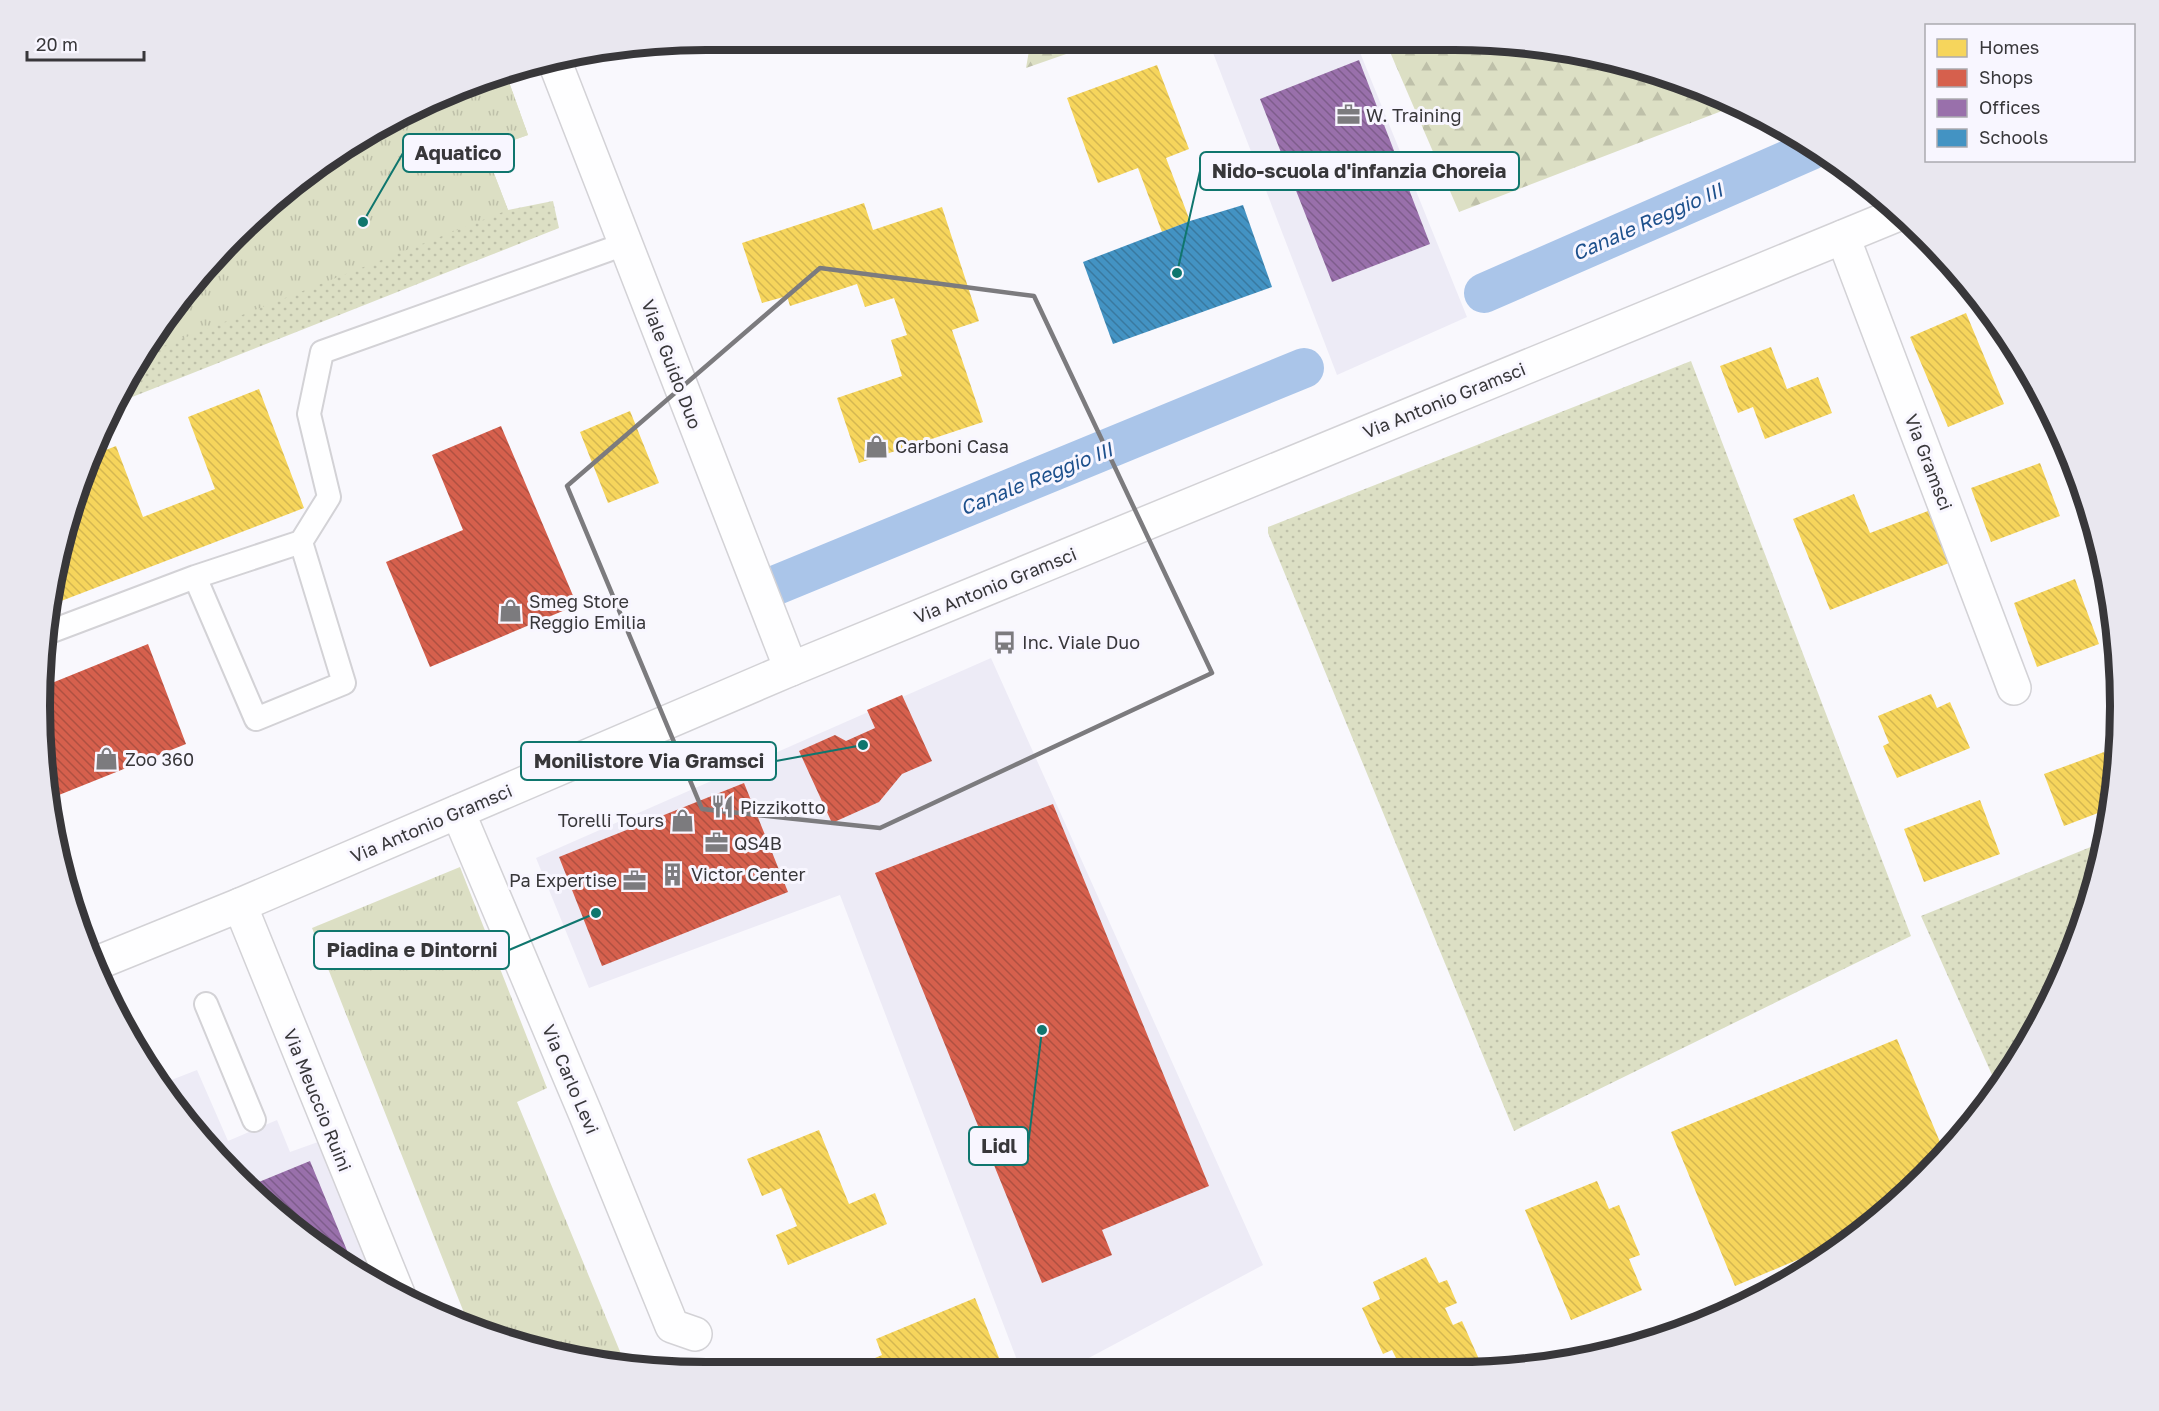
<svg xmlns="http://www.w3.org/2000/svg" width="2159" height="1411" viewBox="0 0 2159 1411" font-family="'Golos Text',sans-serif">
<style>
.built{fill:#edebf6}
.grass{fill:url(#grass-dots)}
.forest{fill:url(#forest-firs)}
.park{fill:url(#park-tufts)}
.homes{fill:url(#homes-back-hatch)}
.shops{fill:url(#shops-back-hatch)}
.offices{fill:url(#offices-back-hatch)}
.schools{fill:url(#schools-back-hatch)}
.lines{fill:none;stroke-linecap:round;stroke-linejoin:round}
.canal{stroke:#aac5e9;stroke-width:40}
.lane-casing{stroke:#d3d2d6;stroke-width:26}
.street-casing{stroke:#d3d2d6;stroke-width:36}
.secondary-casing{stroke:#d3d2d6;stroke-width:36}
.lane{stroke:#fefeff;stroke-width:22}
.street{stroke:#fefeff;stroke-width:33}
.secondary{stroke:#fefeff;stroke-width:33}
.marked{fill:none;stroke:#7c7b7e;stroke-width:4.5;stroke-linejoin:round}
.labels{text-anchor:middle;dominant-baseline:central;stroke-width:6;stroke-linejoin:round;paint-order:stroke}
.poi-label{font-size:18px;fill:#38373a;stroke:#f8f6ff;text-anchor:start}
.street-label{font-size:18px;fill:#38373a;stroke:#f8f6ff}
.water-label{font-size:20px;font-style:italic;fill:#1d508c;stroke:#f8f6ff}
.rim{fill:none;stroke:#38373a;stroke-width:8}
.leader{fill:none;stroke:#0f766e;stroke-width:2}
.callout-dot{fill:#0f766e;stroke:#f8f6ff;stroke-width:2}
.callout{fill:#f8f6ff;stroke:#0f766e;stroke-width:2}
.callout-label{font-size:20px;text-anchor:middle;font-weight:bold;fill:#38373a}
</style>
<defs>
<pattern id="grass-dots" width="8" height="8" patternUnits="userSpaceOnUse" patternTransform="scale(1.5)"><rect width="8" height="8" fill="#dcdfc4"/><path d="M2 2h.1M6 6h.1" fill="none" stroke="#bec0a9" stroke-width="1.8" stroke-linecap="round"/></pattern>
<pattern id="forest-firs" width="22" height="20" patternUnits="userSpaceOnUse" patternTransform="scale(1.5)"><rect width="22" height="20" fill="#dcdfc4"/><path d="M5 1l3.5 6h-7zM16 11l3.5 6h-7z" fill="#bec0a9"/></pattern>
<pattern id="park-tufts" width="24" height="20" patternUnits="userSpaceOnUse" patternTransform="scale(1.5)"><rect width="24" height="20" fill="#dcdfc4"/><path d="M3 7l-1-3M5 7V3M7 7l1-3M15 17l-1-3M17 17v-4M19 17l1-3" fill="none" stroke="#bec0a9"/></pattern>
<pattern id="homes-back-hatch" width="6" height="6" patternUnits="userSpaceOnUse" patternTransform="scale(1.5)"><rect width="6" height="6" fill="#f6d55c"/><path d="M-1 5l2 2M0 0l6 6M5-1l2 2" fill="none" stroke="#d4b751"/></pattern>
<pattern id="shops-back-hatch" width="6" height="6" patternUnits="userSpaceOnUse" patternTransform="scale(1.5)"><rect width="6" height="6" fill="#d6604d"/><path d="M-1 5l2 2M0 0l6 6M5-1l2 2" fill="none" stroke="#af5041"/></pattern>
<pattern id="offices-back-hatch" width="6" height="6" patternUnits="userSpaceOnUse" patternTransform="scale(1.5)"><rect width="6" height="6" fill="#9970ab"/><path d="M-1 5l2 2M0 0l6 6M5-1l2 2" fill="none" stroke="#7e5d8c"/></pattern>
<pattern id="schools-back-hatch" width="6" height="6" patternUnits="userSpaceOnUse" patternTransform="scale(1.5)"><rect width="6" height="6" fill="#4393c3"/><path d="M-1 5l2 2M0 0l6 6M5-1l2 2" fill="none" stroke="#39799f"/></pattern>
</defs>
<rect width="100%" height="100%" fill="#f9f8fd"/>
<path class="built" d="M 1210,45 L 1357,45 L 1467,317 L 1337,375 Z
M 991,658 L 1263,1265 L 1070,1368 L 1020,1368 L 840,895 L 589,988 L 536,858 Z
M 197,1070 L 228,1141 L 277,1120 L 290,1152 L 318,1142 L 375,1280 L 266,1206 L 204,1145 L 161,1084 Z"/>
<path class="grass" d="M 505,71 L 528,135 L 485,150 L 508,210 L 553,201 L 559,228 L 117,403 L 177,299 L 234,234 L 335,152 Z
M 1691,361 L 1911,936 L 1514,1131 L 1268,533 L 1268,527 Z
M 2103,842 L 2085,920 L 2031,1039 L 1997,1086 L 1921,916 Z"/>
<path class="forest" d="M 1030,45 L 1092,45 L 1026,68 Z
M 1387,45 L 1541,45 L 1667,74 L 1740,104 L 1459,212 Z"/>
<path class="park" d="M 505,71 L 528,135 L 485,150 L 508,210 L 146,353 L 177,299 L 234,234 L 335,152 L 492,74 Z
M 460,867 L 547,1088 L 517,1102 L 626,1366 L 618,1366 L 492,1337 L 470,1328 L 312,928 Z"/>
<path class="homes" d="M 1157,65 L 1189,149 L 1166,158 L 1190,221 L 1162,232 L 1138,168 L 1098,183 L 1067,98 Z
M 864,203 L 873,230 L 942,207 L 979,321 L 952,330 L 983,422 L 859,463 L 837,398 L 902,376 L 891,340 L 907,335 L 894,298 L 865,307 L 857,284 L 790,306 L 787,296 L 762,303 L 742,243 Z
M 1966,313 L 2004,404 L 1948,427 L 1910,337 Z
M 1771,347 L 1787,389 L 1818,377 L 1832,413 L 1765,439 L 1753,407 L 1738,413 L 1720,366 Z
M 259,389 L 304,508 L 48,606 L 52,575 L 88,457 L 116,446 L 143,517 L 215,489 L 188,417 Z
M 630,411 L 659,483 L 608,503 L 580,432 Z
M 2040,463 L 2060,516 L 1991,542 L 1971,488 Z
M 1854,494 L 1870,533 L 1928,511 L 1949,563 L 1830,610 L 1793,519 Z
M 2075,579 L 2099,644 L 2037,667 L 2014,603 Z
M 1931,694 L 1937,708 L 1950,702 L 1970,748 L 1897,778 L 1883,746 L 1889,743 L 1878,716 Z
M 2104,752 L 2115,781 L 2111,808 L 2064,826 L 2044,774 Z
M 1980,800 L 2000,854 L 1924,882 L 1904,829 Z
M 1897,1039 L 1945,1154 L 1859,1234 L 1735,1286 L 1671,1132 Z
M 819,1130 L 849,1204 L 875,1193 L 887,1224 L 788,1265 L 776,1235 L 797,1226 L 781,1188 L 762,1196 L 747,1159 Z
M 1597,1181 L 1609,1209 L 1619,1205 L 1640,1255 L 1629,1259 L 1642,1290 L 1571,1320 L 1525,1210 Z
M 1426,1257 L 1439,1283 L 1447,1280 L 1457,1303 L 1445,1308 L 1453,1325 L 1462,1321 L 1482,1366 L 1472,1370 L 1402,1370 L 1392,1350 L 1383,1354 L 1362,1308 L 1380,1299 L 1373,1282 Z
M 975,1298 L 1003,1368 L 843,1367 L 859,1361 L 861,1364 L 882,1355 L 876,1339 Z"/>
<path class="shops" d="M 501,426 L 577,605 L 430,667 L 386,562 L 463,530 L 432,455 Z
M 148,644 L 186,744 L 49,799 L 42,687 Z
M 902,695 L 932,761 L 902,774 L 879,802 L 832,823 L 799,751 L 835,735 L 846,741 L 875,728 L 867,710 Z
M 744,783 L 788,892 L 602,966 L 559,857 Z
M 1053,804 L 1209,1186 L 1102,1230 L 1112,1255 L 1042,1283 L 875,873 Z"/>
<path class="offices" d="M 1359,60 L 1430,244 L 1332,282 L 1260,99 Z
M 310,1161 L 353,1265 L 266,1206 L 247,1187 Z"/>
<path class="schools" d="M 1243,205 L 1272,287 L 1113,344 L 1083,262 L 1190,221 Z"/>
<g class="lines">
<path class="canal" d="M 1484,293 L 1811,150
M 769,588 L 1304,368"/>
<defs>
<path id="lane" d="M 301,542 L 195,577 L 256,719 L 344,683 L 301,542 L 329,497 L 309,414 L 322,352 L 625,244
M 44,634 L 195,577
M 206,1004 L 254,1120"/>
<path id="street" d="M 554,60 L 791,669
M 1843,237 L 2014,688
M 458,812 L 586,1115 L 672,1326 L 695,1334
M 240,905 L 398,1294"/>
<path id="secondary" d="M 92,965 L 240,905 L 791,669 L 1901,213"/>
</defs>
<use href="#lane" class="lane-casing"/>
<use href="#street" class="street-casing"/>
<use href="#secondary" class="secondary-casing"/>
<use href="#lane" class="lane"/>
<use href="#street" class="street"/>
<use href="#secondary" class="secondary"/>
</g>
<path class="marked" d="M 820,268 L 1034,296 L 1212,673 L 880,828 L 702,809 L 567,486 Z"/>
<defs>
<symbol id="office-bare" viewBox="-9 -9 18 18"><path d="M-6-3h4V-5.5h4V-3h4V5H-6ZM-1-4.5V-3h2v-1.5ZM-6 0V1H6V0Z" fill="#7c7b7e" stroke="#f8f6ff" stroke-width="2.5" paint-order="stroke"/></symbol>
<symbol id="shop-bare" viewBox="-9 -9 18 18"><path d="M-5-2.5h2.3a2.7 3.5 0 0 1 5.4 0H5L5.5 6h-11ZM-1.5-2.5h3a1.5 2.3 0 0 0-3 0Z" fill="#7c7b7e" stroke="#f8f6ff" stroke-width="2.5" paint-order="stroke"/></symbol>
<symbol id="bus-bare" viewBox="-9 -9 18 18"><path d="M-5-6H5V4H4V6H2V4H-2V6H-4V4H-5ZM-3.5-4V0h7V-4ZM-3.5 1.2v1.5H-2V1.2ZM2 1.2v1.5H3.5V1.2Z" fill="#7c7b7e" stroke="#f8f6ff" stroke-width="2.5" paint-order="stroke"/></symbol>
<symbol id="restaurant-bare" viewBox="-9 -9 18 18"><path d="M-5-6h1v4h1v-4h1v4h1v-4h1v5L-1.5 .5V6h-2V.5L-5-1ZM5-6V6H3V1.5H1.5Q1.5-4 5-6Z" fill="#7c7b7e" stroke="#f8f6ff" stroke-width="2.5" paint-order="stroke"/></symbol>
<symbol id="building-bare" viewBox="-9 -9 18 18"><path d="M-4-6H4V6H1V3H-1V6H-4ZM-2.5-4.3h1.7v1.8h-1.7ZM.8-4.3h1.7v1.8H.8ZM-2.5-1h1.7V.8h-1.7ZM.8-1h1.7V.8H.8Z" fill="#7c7b7e" stroke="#f8f6ff" stroke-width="2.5" paint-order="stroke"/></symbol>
</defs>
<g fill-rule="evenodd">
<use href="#office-bare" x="1332" y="98" width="33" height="33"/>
<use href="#shop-bare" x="860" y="430" width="33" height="33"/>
<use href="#shop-bare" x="494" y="594" width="33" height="33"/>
<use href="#bus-bare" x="988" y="626" width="33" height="33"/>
<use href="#shop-bare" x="90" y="742" width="33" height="33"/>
<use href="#restaurant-bare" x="706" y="790" width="33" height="33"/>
<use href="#shop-bare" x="666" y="804" width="33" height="33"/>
<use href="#office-bare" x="700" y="826" width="33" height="33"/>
<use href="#building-bare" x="656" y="858" width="33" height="33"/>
<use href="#office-bare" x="618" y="864" width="33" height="33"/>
</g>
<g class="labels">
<g class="poi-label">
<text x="1366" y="115">W. Training</text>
<text x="895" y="446">Carboni Casa</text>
<text x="529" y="601">Smeg Store<tspan x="529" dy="21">Reggio Emilia</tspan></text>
<text x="1022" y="642">Inc. Viale Duo</text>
<text x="125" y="759">Zoo 360</text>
<text x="740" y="807">Pizzikotto</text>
<text x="664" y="820" text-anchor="end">Torelli Tours</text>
<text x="734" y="843">QS4B</text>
<text x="691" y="874">Victor Center</text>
<text x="617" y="880" text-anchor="end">Pa Expertise</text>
</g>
<g class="street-label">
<text transform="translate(672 364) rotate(69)">Viale Guido Duo</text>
<text transform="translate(1444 400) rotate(-22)">Via Antonio Gramsci</text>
<text transform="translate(1929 462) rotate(69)">Via Gramsci</text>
<text transform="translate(995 585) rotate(-22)">Via Antonio Gramsci</text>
<text transform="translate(431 823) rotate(-23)">Via Antonio Gramsci</text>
<text transform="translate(571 1079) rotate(67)">Via Carlo Levi</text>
<text transform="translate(318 1100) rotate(68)">Via Meuccio Ruini</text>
</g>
<g class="water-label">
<text transform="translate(1647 221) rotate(-24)">Canale Reggio III</text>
<text transform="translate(1036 478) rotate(-22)">Canale Reggio III</text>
</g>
</g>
<path d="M0 0H2159V1411H0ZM706 50H1454A656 656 0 0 1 2110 706V706A656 656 0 0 1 1454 1362H706A656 656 0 0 1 50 706V706A656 656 0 0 1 706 50Z" fill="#e9e7ef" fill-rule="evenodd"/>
<path class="rim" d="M706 50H1454A656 656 0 0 1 2110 706V706A656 656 0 0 1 1454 1362H706A656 656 0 0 1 50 706V706A656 656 0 0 1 706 50Z"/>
<path class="leader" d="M363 222L403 153M1177 273L1200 171M863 745L776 761M596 913L509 950M1042 1030L1028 1146"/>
<g class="callout-dot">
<circle cx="363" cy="222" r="6"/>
<circle cx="1177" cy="273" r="6"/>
<circle cx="863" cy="745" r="6"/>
<circle cx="596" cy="913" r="6"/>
<circle cx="1042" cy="1030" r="6"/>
</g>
<g class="callout">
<rect x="403" y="134" width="111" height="38" rx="6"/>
<rect x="1200" y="152" width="319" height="38" rx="6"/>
<rect x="521" y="742" width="255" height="38" rx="6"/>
<rect x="314" y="931" width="195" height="38" rx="6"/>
<rect x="969" y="1127" width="59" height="38" rx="6"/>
</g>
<g class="callout-label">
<text x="458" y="160">Aquatico</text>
<text x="1359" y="178">Nido-scuola d'infanzia Choreia</text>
<text x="649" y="768">Monilistore Via Gramsci</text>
<text x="412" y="957">Piadina e Dintorni</text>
<text x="999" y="1153">Lidl</text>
</g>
<rect x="1925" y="24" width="210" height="138" fill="#f8f6ff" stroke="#abaab0" stroke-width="1.5"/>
<rect x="1937" y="39" width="30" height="18" fill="#f6d55c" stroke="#abaab0" stroke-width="1.5"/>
<text x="1979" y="54" font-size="18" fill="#38373a">Homes</text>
<rect x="1937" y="69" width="30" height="18" fill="#d6604d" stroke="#abaab0" stroke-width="1.5"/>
<text x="1979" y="84" font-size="18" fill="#38373a">Shops</text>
<rect x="1937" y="99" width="30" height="18" fill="#9970ab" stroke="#abaab0" stroke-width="1.5"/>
<text x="1979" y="114" font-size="18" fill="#38373a">Offices</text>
<rect x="1937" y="129" width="30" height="18" fill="#4393c3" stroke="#abaab0" stroke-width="1.5"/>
<text x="1979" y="144" font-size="18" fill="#38373a">Schools</text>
<path d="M27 51v9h117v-9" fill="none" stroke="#38373a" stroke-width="3"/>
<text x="36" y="51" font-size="18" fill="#38373a" stroke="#f8f6ff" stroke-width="4.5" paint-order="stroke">20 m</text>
</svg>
